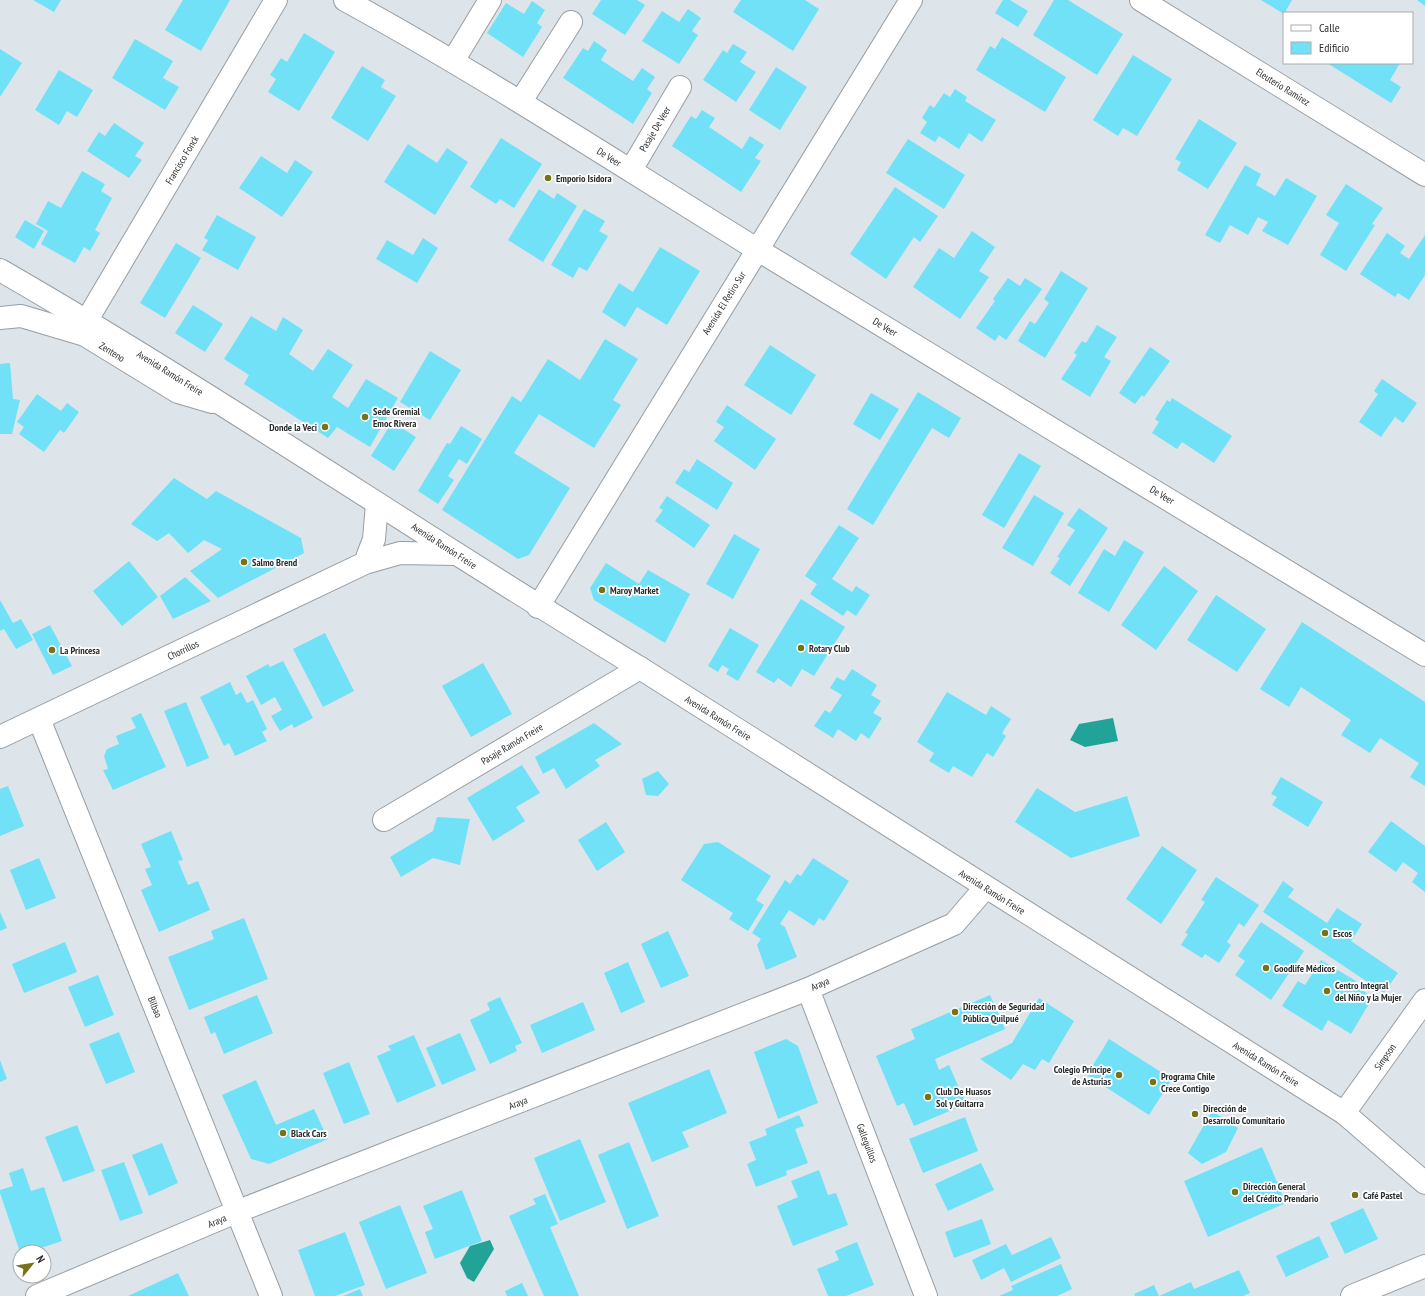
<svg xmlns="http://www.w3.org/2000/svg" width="1425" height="1296" viewBox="0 0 1425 1296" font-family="'PT Sans Narrow',sans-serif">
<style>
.water{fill:#21a397}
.building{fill:#70e1f7}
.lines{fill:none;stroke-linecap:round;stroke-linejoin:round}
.minor-casing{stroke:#979ea3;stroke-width:24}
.major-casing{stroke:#979ea3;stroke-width:24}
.minor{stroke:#fff;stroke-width:22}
.major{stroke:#fff;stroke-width:22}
.poi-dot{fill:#767216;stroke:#fff;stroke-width:1.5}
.labels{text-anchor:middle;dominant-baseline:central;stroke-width:3.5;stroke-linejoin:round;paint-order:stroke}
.street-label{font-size:10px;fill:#2a2d2f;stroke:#fff}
.poi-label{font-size:10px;font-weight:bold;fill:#2a2d2f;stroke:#fff;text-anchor:start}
</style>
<rect width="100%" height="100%" fill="#dde5ea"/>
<path class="water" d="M 1113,718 L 1118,741 L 1085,747 L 1070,740 L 1079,724 Z
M 490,1240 L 494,1249 L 474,1282 L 467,1278 L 460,1263 L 470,1246 Z"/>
<path class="building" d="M 33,0 L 61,0 L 54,12 Z
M 183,0 L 230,0 L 201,51 L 165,30 Z
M 601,0 L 637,0 L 645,5 L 625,35 L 592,14 Z
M 741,0 L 805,0 L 819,9 L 793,51 L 733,12 Z
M 1003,0 L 1010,0 L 1028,11 L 1018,27 L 995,13 Z
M 1054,0 L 1068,0 L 1123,34 L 1097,75 L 1033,35 Z
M 1261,0 L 1292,0 L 1284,14 Z
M 1417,0 L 1425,0 L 1425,6 Z
M 532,1 L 545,10 L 537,23 L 542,27 L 523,57 L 487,33 L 506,3 L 524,14 Z
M 688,9 L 701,18 L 692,31 L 698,35 L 679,64 L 642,41 L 662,11 L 679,22 Z
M 304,33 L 335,52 L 299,111 L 268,92 L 276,79 L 270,75 L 281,58 L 287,62 Z
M 1002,37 L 1066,77 L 1045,112 L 976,70 L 990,46 L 995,49 Z
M 135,39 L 173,61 L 163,78 L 179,87 L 165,110 L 112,78 Z
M 594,41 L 607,50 L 601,60 L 633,81 L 642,68 L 655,77 L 647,89 L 652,93 L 633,124 L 563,78 L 583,48 L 588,51 Z
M 733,44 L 747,52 L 740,62 L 756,72 L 736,102 L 703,80 L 723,50 L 727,53 Z
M 0,49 L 22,63 L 0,97 Z
M 1133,55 L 1172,79 L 1137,136 L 1123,128 L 1118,136 L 1093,120 Z
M 1327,63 L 1400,63 L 1390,80 L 1401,87 L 1391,103 Z
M 362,66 L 385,80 L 381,87 L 396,96 L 368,141 L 331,118 Z
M 776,67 L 807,87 L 780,130 L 749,110 Z
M 59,70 L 93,90 L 77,117 L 67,111 L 59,125 L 35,110 Z
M 955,89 L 967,97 L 965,101 L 996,120 L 982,142 L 969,133 L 959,149 L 939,136 L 935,142 L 920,133 L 927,122 L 922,118 L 930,105 L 934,108 L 944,93 L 950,97 Z
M 702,110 L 715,118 L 709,127 L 742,149 L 750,136 L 764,145 L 755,158 L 761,161 L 741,192 L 672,146 L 691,116 L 696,119 Z
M 1199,119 L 1237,143 L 1208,189 L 1177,170 L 1181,162 L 1175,159 Z
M 114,123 L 144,143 L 135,156 L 142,160 L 129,178 L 87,151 L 99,132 L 105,136 Z
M 501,138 L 542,164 L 514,208 L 500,199 L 496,204 L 470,187 Z
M 908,139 L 965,175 L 944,209 L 886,173 Z
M 408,144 L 437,163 L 447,148 L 468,162 L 435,215 L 384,182 Z
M 261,156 L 287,173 L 295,160 L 313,172 L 282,217 L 239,188 Z
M 1245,165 L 1261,174 L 1256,185 L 1275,196 L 1286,178 L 1317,196 L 1288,245 L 1262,231 L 1268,222 L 1258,217 L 1248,235 L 1230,225 L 1220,243 L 1205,235 Z
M 82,171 L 105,184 L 101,191 L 112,198 L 95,230 L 100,233 L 90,251 L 84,247 L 75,263 L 41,244 L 48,231 L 36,224 L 48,201 L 61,208 Z
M 1346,184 L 1383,208 L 1372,224 L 1375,225 L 1346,271 L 1320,255 L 1339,223 L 1326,215 Z
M 895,187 L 938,216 L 920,242 L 914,237 L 886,279 L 850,254 Z
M 539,189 L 554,199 L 557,193 L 577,206 L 543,262 L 508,240 Z
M 584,209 L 605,221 L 599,231 L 608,236 L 587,271 L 579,267 L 573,278 L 551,265 Z
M 217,215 L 256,237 L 238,270 L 202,250 L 208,240 L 204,238 Z
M 25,220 L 44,231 L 34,249 L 15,237 Z
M 972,231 L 995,247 L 979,271 L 989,277 L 960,319 L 913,287 L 939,248 L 954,258 Z
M 1387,233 L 1405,246 L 1400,253 L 1409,259 L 1425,235 L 1425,275 L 1409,300 L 1398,293 L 1395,297 L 1360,274 Z
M 423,238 L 438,248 L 417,283 L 376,259 L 387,240 L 413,255 Z
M 176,243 L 201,258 L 165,318 L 140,303 Z
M 660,247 L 700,271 L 667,325 L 637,307 L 625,327 L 602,312 L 619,283 L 633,292 Z
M 1061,271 L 1088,288 L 1045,358 L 1018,341 L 1030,321 L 1035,324 L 1049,303 L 1044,299 Z
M 1008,278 L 1020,286 L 1025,278 L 1042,289 L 1006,340 L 999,335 L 995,341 L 976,328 L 995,301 L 993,299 Z
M 193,305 L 223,324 L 205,352 L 175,333 Z
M 251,316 L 276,331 L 283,317 L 303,330 L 289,354 L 313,371 L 328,349 L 353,365 L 332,397 L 348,408 L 366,379 L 398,398 L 370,447 L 337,427 L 328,438 L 244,384 L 249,375 L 224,359 Z
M 1097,325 L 1117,337 L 1104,357 L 1111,361 L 1090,397 L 1061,379 L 1077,355 L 1074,353 L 1082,341 L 1086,343 Z
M 605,339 L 638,359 L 613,400 L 621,405 L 594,448 L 539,414 L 514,453 L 570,488 L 529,555 L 518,559 L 442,510 L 512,396 L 521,402 L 548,359 L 580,380 Z
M 770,345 L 816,375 L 791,415 L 744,385 Z
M 1150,347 L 1170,361 L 1144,397 L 1142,395 L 1135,404 L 1119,393 Z
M 430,351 L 461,370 L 430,420 L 400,402 Z
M 10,363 L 13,399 L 20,400 L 12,434 L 0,434 L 0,364 Z
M 1382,379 L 1417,403 L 1403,423 L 1395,417 L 1381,437 L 1359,422 L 1378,394 L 1374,391 Z
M 918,392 L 961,418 L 949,438 L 932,428 L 873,525 L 847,509 Z
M 871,393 L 899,409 L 880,440 L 853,424 Z
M 37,394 L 61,411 L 67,403 L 79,412 L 64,433 L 60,430 L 44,452 L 19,434 L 24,427 L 17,422 Z
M 1172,398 L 1232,436 L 1214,463 L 1182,442 L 1177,449 L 1152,433 L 1159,422 L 1155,419 L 1167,400 L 1170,402 Z
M 727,405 L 776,439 L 755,470 L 714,441 L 724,427 L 716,422 Z
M 392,422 L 416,437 L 394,471 L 371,456 Z
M 461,426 L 482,439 L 467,464 L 459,459 L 448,476 L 454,480 L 438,504 L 418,491 L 447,443 L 450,444 Z
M 1019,453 L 1041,466 L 1004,528 L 982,515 Z
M 697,459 L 733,483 L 717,510 L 675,483 L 684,469 L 689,472 Z
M 174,478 L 207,499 L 216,491 L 301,538 L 304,553 L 218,598 L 190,571 L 222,549 L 204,540 L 188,553 L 169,533 L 157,541 L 131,524 Z
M 1034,495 L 1064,513 L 1033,566 L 1002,548 Z
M 667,496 L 710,525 L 694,548 L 655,521 L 663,510 L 659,508 Z
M 1079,508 L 1108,528 L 1070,586 L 1050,573 L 1060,558 L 1057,557 L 1075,530 L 1067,525 Z
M 839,525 L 859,538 L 832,579 L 852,592 L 856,586 L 870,595 L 856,616 L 847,610 L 843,616 L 810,594 L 817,584 L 805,576 Z
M 734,534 L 760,549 L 733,599 L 706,584 Z
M 1124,540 L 1144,552 L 1109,612 L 1078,593 L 1104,549 L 1115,556 Z
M 129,561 L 158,597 L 122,626 L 93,591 Z
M 606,563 L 639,584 L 648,570 L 690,594 L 665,643 L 594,600 L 590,588 Z
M 1164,566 L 1198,591 L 1156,650 L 1121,625 Z
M 185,577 L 211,601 L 173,619 L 160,596 Z
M 1216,595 L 1266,629 L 1237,672 L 1187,640 Z
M 801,599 L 845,627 L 814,676 L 802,669 L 791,687 L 778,678 L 774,683 L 756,672 Z
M 0,600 L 13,623 L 21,619 L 33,640 L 16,649 L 4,629 L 0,631 Z
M 1302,622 L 1425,702 L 1425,786 L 1410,777 L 1419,763 L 1380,738 L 1370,753 L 1341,735 L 1351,720 L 1301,687 L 1289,707 L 1260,689 Z
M 50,625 L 72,666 L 53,675 L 32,634 Z
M 730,628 L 759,645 L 738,681 L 726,674 L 729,669 L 722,665 L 718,672 L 708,666 Z
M 325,633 L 354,691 L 323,707 L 293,649 Z
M 283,661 L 313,718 L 294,728 L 292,724 L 280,731 L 271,716 L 282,710 L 275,697 L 261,705 L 246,676 L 268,664 L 270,667 Z
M 483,663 L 512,714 L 471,737 L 442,686 Z
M 852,669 L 877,685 L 871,695 L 881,701 L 873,713 L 882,718 L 869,739 L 861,733 L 856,741 L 838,729 L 833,738 L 814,726 L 825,710 L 830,713 L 842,695 L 830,688 L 837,677 L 844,681 Z
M 230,682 L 236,695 L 241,692 L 247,703 L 253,700 L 267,729 L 262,732 L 267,741 L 235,756 L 229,743 L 224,746 L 200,697 Z
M 947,692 L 986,715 L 991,706 L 1011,719 L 1002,733 L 1006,736 L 993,757 L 987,753 L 972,777 L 953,766 L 949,773 L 929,761 L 934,753 L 917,742 Z
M 186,702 L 209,758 L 187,767 L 164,711 Z
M 141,713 L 166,767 L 113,790 L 103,770 L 108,769 L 104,756 L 107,749 L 119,744 L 116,736 L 136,728 L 131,718 Z
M 594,723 L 622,744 L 595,760 L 600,766 L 566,789 L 554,768 L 543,774 L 535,757 Z
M 522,765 L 540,793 L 516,807 L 525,821 L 493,841 L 467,798 Z
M 658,771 L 669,784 L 658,796 L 646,795 L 642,779 Z
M 1281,777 L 1323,802 L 1308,827 L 1272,805 L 1277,797 L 1271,794 Z
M 8,786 L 24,826 L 0,836 L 0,789 Z
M 1037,788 L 1075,812 L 1127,796 L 1140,836 L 1071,858 L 1015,822 Z
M 437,817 L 470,819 L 460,865 L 433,858 L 401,877 L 390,857 L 433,831 Z
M 1391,821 L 1425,846 L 1425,892 L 1412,882 L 1418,873 L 1403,862 L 1396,872 L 1368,852 Z
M 606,822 L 625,852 L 597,871 L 578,840 Z
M 171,831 L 183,860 L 178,861 L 188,885 L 198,881 L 210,910 L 159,932 L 141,890 L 152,885 L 145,869 L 151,867 L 141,844 Z
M 718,842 L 771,876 L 756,900 L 764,905 L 748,931 L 729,919 L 733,913 L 681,880 L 704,844 Z
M 1162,846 L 1197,870 L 1161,924 L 1126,899 Z
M 39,858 L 56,898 L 26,910 L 10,870 Z
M 813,858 L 849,881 L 824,921 L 819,918 L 814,926 L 789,910 L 780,924 L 785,927 L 797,957 L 766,970 L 757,945 L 761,939 L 752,933 L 785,880 L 790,884 L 797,874 L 801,876 Z
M 1216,877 L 1259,905 L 1244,927 L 1239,923 L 1227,942 L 1231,945 L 1219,963 L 1205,954 L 1202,958 L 1181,945 L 1188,934 L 1185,933 L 1205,902 L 1201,900 Z
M 1283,881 L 1294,889 L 1288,897 L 1327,923 L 1337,908 L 1362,924 L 1351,941 L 1398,973 L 1384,993 L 1263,912 Z
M 0,912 L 7,928 L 0,931 Z
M 244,918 L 268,979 L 189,1010 L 168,957 L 214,939 L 211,931 Z
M 1261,922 L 1304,951 L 1271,1000 L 1235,975 L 1245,961 L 1238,956 Z
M 668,931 L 689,976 L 661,988 L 641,944 Z
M 65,942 L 77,972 L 24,993 L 12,964 Z
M 1321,960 L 1356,981 L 1353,985 L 1373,997 L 1351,1034 L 1328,1020 L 1322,1031 L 1282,1006 L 1298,981 L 1305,985 Z
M 628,962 L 645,1002 L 621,1013 L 604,973 Z
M 98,975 L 114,1015 L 85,1027 L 68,987 Z
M 257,995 L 273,1033 L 224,1054 L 215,1032 L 211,1034 L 204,1017 Z
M 990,995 L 1005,1029 L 935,1059 L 939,1070 L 949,1065 L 966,1104 L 914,1126 L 904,1103 L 897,1106 L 876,1056 L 915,1039 L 911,1029 Z
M 500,997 L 522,1043 L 515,1046 L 517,1051 L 490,1064 L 470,1020 L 490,1010 L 487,1003 Z
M 1039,998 L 1074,1021 L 1049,1063 L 1042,1059 L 1035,1070 L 1023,1064 L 1011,1080 L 980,1059 L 1012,1043 Z
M 583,1002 L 595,1030 L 542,1053 L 530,1025 Z
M 119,1032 L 135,1072 L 106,1084 L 89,1044 Z
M 460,1033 L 476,1070 L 442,1085 L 426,1048 Z
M 414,1035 L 436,1086 L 397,1103 L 377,1056 L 391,1050 L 388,1046 Z
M 786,1039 L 798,1046 L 818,1103 L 778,1119 L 754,1052 Z
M 1109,1039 L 1172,1079 L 1149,1115 L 1087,1075 Z
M 0,1060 L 7,1079 L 0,1082 Z
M 349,1062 L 370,1114 L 344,1124 L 323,1073 Z
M 709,1069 L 727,1113 L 682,1132 L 689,1147 L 652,1162 L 628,1103 Z
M 256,1080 L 276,1125 L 314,1109 L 328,1139 L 269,1164 L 251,1159 L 222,1095 Z
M 1212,1111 L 1238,1128 L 1226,1152 L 1202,1164 L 1188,1153 Z
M 799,1115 L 804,1126 L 795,1129 L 808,1163 L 786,1171 L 787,1175 L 756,1187 L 747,1164 L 756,1160 L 749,1142 L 767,1135 L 765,1129 Z
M 965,1117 L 978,1151 L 923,1173 L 909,1139 Z
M 77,1125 L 95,1171 L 63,1182 L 45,1137 Z
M 580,1139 L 606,1202 L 560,1221 L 534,1158 Z
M 629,1142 L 659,1216 L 627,1229 L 598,1155 Z
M 162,1143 L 178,1183 L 149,1196 L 132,1155 Z
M 1262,1147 L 1286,1203 L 1208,1237 L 1184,1181 Z
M 124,1162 L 143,1213 L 120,1221 L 101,1170 Z
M 981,1163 L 994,1190 L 948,1211 L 935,1184 Z
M 23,1168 L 31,1191 L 44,1187 L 62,1241 L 29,1252 L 20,1252 L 0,1193 L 0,1190 L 13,1186 L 9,1173 Z
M 819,1170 L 828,1195 L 836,1193 L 848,1225 L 793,1246 L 777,1206 L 798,1197 L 791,1181 Z
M 462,1190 L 482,1241 L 435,1259 L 425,1232 L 433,1229 L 423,1206 Z
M 545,1194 L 558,1224 L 550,1227 L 579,1296 L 544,1296 L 509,1216 L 536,1204 L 533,1199 Z
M 400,1205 L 427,1273 L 386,1289 L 359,1222 Z
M 1363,1208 L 1378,1239 L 1345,1254 L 1330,1223 Z
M 982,1219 L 991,1244 L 954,1258 L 945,1232 Z
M 345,1232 L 365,1285 L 335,1296 L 315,1296 L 298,1250 Z
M 1319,1236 L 1329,1257 L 1286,1277 L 1276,1256 Z
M 1051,1237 L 1061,1258 L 1011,1282 L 1004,1268 L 981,1280 L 972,1260 L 1006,1244 L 1012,1255 Z
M 857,1242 L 874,1285 L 846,1296 L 828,1296 L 817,1269 L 839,1260 L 835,1251 Z
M 1061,1264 L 1072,1289 L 1057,1296 L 999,1296 L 1013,1290 L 1011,1286 Z
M 1239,1270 L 1250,1293 L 1243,1296 L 1159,1296 L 1191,1282 L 1194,1289 Z
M 178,1273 L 189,1296 L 128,1296 L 141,1290 Z
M 522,1283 L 528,1296 L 507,1296 L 505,1291 Z
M 1154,1285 L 1159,1296 L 1135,1296 L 1134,1294 Z
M 360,1289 L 363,1296 L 343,1296 Z"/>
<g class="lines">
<defs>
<path id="minor" d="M 345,0 C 486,77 620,165 758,250 C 979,386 1203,520 1425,655
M 1141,0 L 1425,175
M 453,61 L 490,0
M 521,101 L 571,22
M 631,170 L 680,87
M 0,318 L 21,316 L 85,335 L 178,392 L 212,402
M 87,320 L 276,0
M 365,563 L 374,539 L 377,504
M 538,607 L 911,0
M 39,719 L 271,1296
M 0,737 L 365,563 L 400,553 L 457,554
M 384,820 L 640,668
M 808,989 L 926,1296
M 1344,1113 L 1425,1000
M 37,1296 L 236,1212 L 808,989 L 954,924 L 985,888
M 1352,1296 L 1425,1266"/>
<path id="major" d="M 0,270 C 217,395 425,538 640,668 L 1344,1113 L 1425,1183"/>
</defs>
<use href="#minor" class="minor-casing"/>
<use href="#major" class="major-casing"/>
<use href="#minor" class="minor"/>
<use href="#major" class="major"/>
</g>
<g class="poi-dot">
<circle cx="548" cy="178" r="4"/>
<circle cx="365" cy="417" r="4"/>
<circle cx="325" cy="427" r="4"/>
<circle cx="244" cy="562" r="4"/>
<circle cx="602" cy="590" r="4"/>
<circle cx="801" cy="648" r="4"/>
<circle cx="52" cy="650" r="4"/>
<circle cx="1325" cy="933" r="4"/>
<circle cx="1266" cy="968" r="4"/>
<circle cx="1327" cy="991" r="4"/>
<circle cx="955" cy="1012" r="4"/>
<circle cx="1119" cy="1075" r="4"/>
<circle cx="1153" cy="1082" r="4"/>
<circle cx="928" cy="1097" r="4"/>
<circle cx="1195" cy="1114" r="4"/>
<circle cx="283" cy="1133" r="4"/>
<circle cx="1235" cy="1192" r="4"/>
<circle cx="1355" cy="1195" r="4"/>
</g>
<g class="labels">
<g class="street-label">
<text transform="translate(1283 87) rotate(32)">Eleuterio Ramírez</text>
<text transform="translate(655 129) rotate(-59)">Pasaje De Veer</text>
<text transform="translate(609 157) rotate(32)">De Veer</text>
<text transform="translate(182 160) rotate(-59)">Francisco Fonck</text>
<text transform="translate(724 303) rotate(-58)">Avenida El Retiro Sur</text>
<text transform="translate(885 327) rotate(31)">De Veer</text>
<text transform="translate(112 352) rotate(32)">Zenteno</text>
<text transform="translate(170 373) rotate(32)">Avenida Ramón Freire</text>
<text transform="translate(1162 495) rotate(31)">De Veer</text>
<text transform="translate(444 546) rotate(33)">Avenida Ramón Freire</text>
<text transform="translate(183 650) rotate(-25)">Chorrillos</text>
<text transform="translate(718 718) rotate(32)">Avenida Ramón Freire</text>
<text transform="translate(512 744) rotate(-31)">Pasaje Ramón Freire</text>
<text transform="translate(992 892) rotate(32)">Avenida Ramón Freire</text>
<text transform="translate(820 984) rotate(-24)">Araya</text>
<text transform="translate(155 1007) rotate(68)">Bilbao</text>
<text transform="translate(1385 1057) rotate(-55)">Simpson</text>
<text transform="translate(1266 1064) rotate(32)">Avenida Ramón Freire</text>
<text transform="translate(518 1103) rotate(-21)">Araya</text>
<text transform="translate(867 1143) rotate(69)">Galleguillos</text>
<text transform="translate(217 1221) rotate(-23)">Araya</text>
</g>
<g class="poi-label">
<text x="556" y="178">Emporio Isidora</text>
<text x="373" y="411">Sede Gremial<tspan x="373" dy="12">Emoc Rivera</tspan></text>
<text x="317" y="427" text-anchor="end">Donde la Veci</text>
<text x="252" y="562">Salmo Brend</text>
<text x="610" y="590">Maroy Market</text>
<text x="809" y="648">Rotary Club</text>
<text x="60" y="650">La Princesa</text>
<text x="1333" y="933">Escos</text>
<text x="1274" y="968">Goodlife Médicos</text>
<text x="1335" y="985">Centro Integral<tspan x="1335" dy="12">del Niño y la Mujer</tspan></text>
<text x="963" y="1006">Dirección de Seguridad<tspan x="963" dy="12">Pública Quilpué</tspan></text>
<text x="1111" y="1069" text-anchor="end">Colegio Príncipe<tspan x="1111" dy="12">de Asturias</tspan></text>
<text x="1161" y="1076">Programa Chile<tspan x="1161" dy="12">Crece Contigo</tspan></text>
<text x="936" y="1091">Club De Huasos<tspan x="936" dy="12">Sol y Guitarra</tspan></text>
<text x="1203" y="1108">Dirección de<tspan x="1203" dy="12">Desarrollo Comunitario</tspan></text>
<text x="291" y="1133">Black Cars</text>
<text x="1243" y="1186">Dirección General<tspan x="1243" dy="12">del Crédito Prendario</tspan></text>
<text x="1363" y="1195">Café Pastel</text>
</g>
</g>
<rect x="1283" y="12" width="130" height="52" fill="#ffffff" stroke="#aaabac"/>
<rect x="1291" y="25" width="20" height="6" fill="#ffffff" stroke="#aaabac"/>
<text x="1319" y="32" font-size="12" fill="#2a2d2f">Calle</text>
<rect x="1291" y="42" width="20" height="12" fill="#70e1f7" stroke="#aaabac"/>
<text x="1319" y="52" font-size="12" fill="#2a2d2f">Edificio</text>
<g transform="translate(32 1264) rotate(60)"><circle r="19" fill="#ffffff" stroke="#aaabac"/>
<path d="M0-3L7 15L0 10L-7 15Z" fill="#767216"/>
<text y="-6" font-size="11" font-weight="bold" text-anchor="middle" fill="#2a2d2f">N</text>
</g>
</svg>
